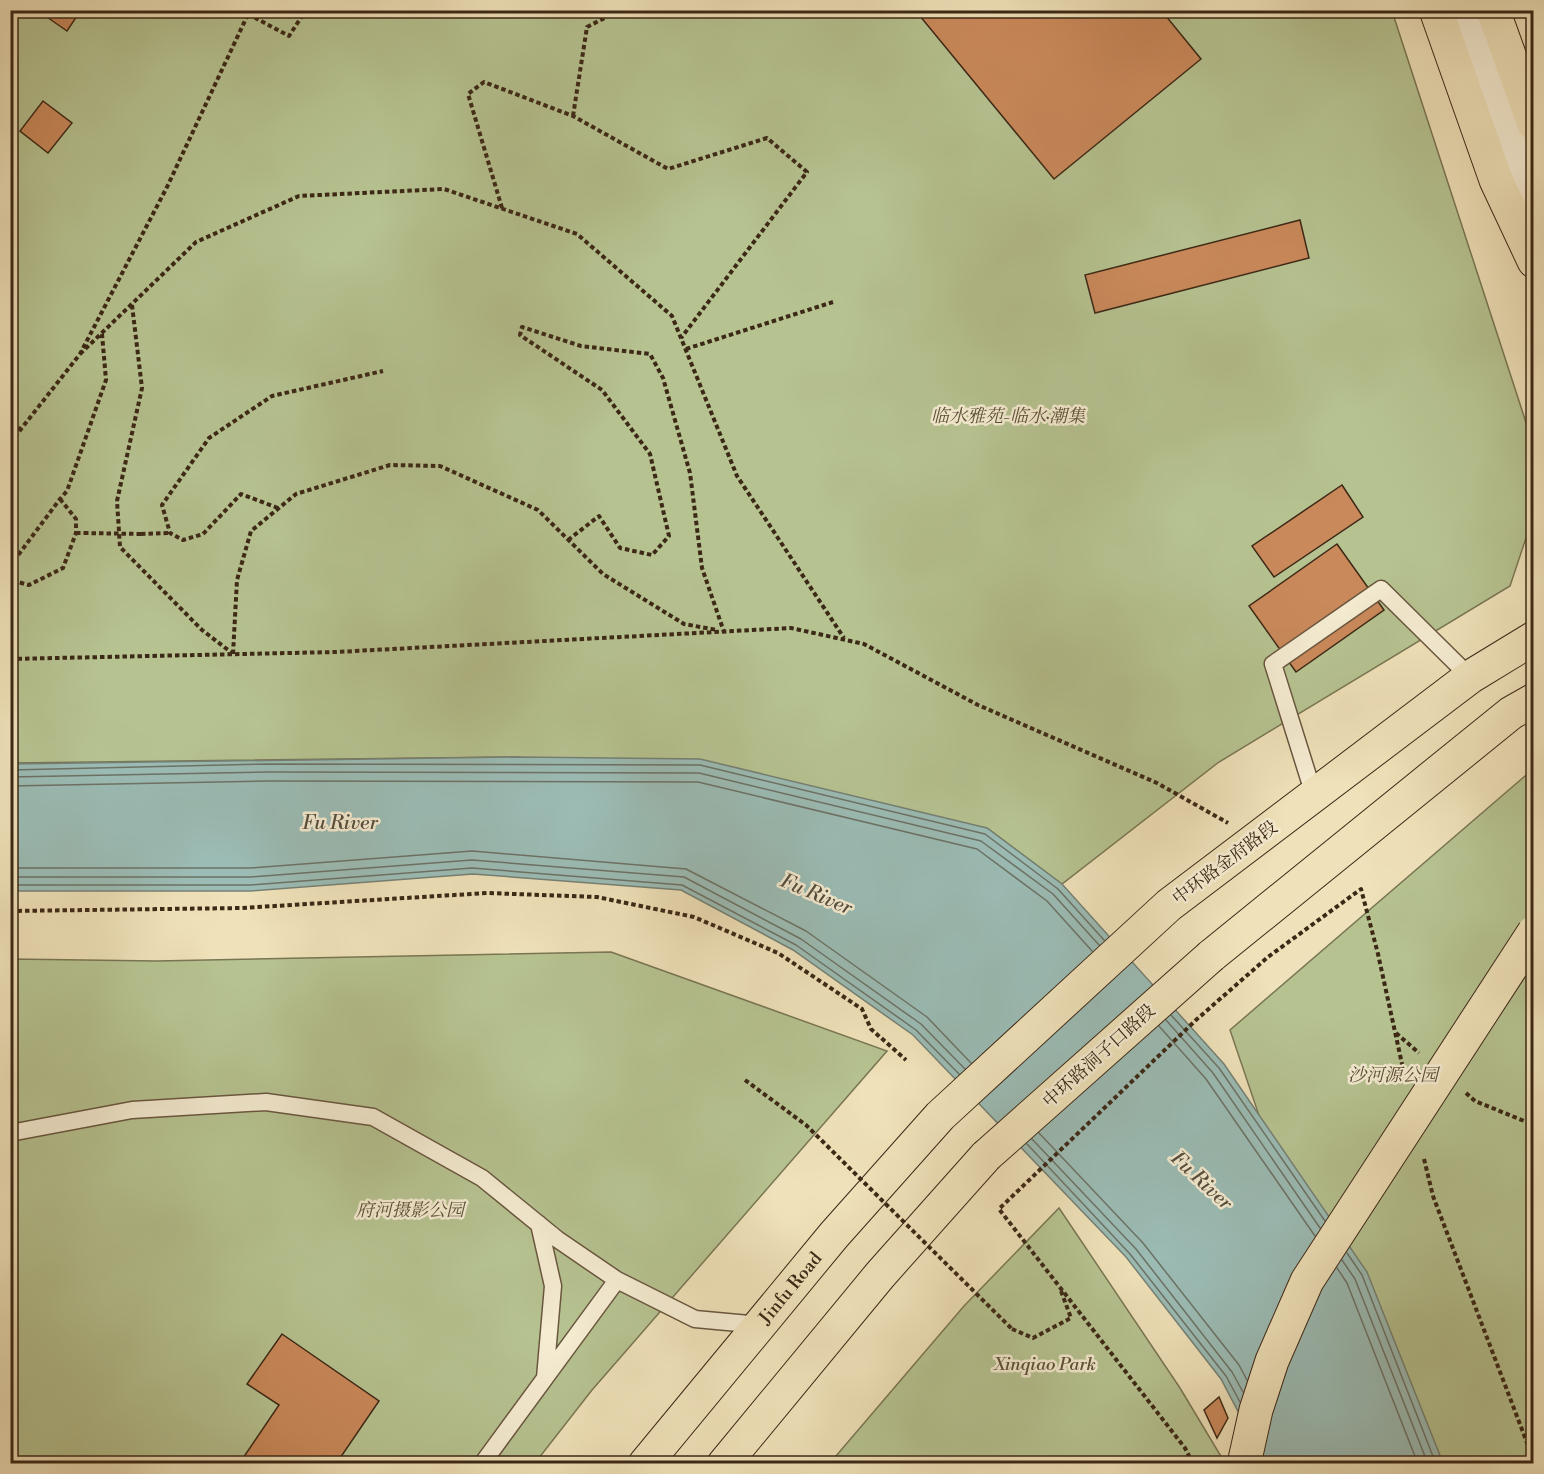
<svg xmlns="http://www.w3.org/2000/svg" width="1544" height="1474" viewBox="0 0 1544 1474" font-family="'Libre Bodoni','Noto Serif SC',serif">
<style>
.green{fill:#b6c391;stroke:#797654;stroke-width:1.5}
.water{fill:#9bbcb5;stroke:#758175;stroke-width:1.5}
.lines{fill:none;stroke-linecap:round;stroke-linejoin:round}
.shore{stroke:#6c7266;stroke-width:1.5}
.building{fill:#ca895b;stroke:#3c2816;stroke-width:1.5}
.lane-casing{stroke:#69563f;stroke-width:19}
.secondary-casing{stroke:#3c2816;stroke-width:35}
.primary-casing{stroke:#3c2816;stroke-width:35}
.highway-casing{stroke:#3c2816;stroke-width:35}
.path{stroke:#3c2816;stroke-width:4;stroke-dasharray:4.5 3;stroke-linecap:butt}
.lane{stroke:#f5ecd2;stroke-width:16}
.secondary{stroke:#f5ecd2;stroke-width:33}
.primary{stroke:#efe1b9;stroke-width:33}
.highway{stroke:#efe1b9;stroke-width:33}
.primary-bridge-casing{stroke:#3c2816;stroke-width:35;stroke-linecap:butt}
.highway-bridge-casing{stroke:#3c2816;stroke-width:35;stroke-linecap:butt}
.path-bridge{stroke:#3c2816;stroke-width:4;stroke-dasharray:4.5 3;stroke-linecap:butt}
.primary-bridge{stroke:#efe1b9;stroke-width:33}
.highway-bridge{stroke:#efe1b9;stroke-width:33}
.labels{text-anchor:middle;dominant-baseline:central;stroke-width:5;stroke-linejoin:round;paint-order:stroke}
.park-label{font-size:18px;font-style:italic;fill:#5a4f35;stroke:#f5ecd2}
.street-label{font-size:18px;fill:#3c2816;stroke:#f5ecd2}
.water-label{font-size:20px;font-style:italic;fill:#544d3e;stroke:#f5ecd2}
</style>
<rect width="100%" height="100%" fill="#efe1b9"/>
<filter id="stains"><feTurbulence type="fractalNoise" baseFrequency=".00333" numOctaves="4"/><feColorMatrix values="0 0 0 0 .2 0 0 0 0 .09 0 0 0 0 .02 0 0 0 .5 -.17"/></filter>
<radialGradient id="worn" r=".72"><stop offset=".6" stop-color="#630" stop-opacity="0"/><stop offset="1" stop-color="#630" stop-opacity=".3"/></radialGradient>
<path class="green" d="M 10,11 L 1392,11 L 1533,444 L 1533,517 L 1510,586 L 1219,762 L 1062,884 L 987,828 L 518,757 L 11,763 Z
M 1525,776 L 1533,777 L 1533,1463 L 1377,1463 L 1230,1030 Z
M 611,952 L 887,1051 L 592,1390 L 535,1463 L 11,1464 L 11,959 L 157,961 Z
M 1059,1208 L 1180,1388 L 1225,1463 L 830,1463 L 964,1306 Z"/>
<path class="water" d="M 518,757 L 700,759 L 987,828 L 1062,884 L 1224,1064 L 1367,1272 L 1443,1463 L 1265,1463 L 1221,1379 L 1126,1257 L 913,1035 L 793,950 L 681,890 L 473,874 L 251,891 L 11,891 L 10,764 Z"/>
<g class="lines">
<path class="shore" d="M 10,770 L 270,764 L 700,765 L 985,834 L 1058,889 L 1104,940
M 10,777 L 270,772 L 699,773 L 981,841 L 1053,894 L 1099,945
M 10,786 L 270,781 L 698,782 L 977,849 L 1047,901 L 1092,951
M 10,868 L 250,868 L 472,851 L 686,869 L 806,931 L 927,1017 L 971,1063
M 10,877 L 251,877 L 472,860 L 684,877 L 801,939 L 921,1024 L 965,1069
M 10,885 L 251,885 L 472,868 L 682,885 L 796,945 L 916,1030 L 959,1074
M 1171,1015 L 1219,1068 L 1325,1221
M 1166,1020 L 1213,1073 L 1320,1228
M 1159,1026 L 1206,1079 L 1315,1236
M 1039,1133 L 1143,1243 L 1239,1365 L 1247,1380
M 1032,1139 L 1136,1249 L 1232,1372 L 1243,1392
M 1027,1144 L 1130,1254 L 1226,1376 L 1240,1402
M 1347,1253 L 1362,1275 L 1436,1464
M 1342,1260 L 1355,1279 L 1428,1464
M 1337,1268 L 1347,1283 L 1418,1464"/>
</g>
<path class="building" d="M 37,10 L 81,10 L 67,31 Z
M 915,10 L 1161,10 L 1201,59 L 1054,179 Z
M 43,101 L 72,123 L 48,153 L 20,131 Z
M 1300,220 L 1309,258 L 1095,313 L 1085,275 Z
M 1342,485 L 1363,517 L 1274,577 L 1252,546 Z
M 1337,544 L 1384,610 L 1296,672 L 1249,606 Z
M 282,1334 L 379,1401 L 336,1464 L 239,1464 L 279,1405 L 247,1384 Z
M 1219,1397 L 1228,1418 L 1217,1438 L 1204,1410 Z"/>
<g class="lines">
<defs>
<path id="lane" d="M 1314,795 L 1273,664 L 1381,589 L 1470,677
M 10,1133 L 132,1110 L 266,1102 L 373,1117 L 482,1178 L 557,1239 L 617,1280 L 695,1319 L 760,1325
M 539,1224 L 553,1286 L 545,1378
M 482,1464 L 617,1280"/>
<path id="secondary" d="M 1467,10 L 1534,201"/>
<g id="primary">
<path d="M 1211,956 L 1511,713 L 1534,700"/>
<path id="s1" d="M 645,1464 L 834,1235 L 940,1116 L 1169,905 L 1470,677 L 1534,638"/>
<path d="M 724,1464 L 880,1275 L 986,1156"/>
</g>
<path id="highway" d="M 1436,10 L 1496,180 L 1534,261
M 1493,10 L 1534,124"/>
</defs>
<use href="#lane" class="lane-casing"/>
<use href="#secondary" class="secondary-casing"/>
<use href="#primary" class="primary-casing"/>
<use href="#highway" class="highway-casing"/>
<path class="path" d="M 248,14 L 289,36 L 306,10
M 573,116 L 587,27 L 620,10
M 502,208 L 468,94 L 484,82 L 573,116 L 668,169 L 767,138 L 807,172 L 681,338
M 132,305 L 142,388 L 117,501 L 120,547 L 202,630 L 232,653
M 686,349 L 833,302
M 80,354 L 196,242 L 299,196 L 444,189 L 577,234 L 672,316 L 737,476 L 844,638
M 10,432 L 21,428
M 10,443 L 80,354 L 167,187 L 250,10
M 60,499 L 76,519 L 76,533 L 63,568 L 29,585 L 14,581 L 16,558 L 60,499 L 67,491 L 106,380 L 102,334
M 278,508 L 241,494 L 203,534 L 183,540 L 170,533 L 162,505 L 209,438 L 272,396 L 383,371
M 76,533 L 84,533
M 141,534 L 170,533
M 568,540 L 599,516 L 620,548 L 652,555 L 669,536 L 650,454 L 602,390 L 520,335 L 522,327 L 581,346 L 650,354 L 663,378 L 690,473 L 702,568 L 724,632
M 233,654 L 237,580 L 251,531 L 296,494 L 390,465 L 440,466 L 538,510 L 603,574 L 684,624 L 717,630
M 10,659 L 336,652 L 791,628 L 864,644 L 978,705 L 1157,783 L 1228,823
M 10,911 L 242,908 L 487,893 L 597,897 L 694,917 L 778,953 L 862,1009 L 871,1029 L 906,1060
M 1396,1033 L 1419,1053
M 1466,1093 L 1475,1101 L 1534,1125
M 1424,1159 L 1433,1196 L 1534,1461
M 1012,1329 L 1033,1338 L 1071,1318 L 1061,1291
M 1193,1464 L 1185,1448 L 999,1209 L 1196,1020 L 1268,957 L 1361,889 L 1378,954 L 1404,1073"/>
<use href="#lane" class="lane"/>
<use href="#secondary" class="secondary"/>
<use href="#primary" class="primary"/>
<use href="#highway" class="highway"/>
<defs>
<path id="primary-bridge" d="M 986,1156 L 1211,956"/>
<path id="highway-bridge" d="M 1244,1464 L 1256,1410 L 1272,1361 L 1307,1281 L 1534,932"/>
</defs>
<use href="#primary-bridge" class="primary-bridge-casing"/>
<use href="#highway-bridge" class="highway-bridge-casing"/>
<path class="path-bridge" d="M 84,533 L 141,534
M 745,1080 L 806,1125 L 1012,1329"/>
<use href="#primary-bridge" class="primary-bridge"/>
<use href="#highway-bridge" class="highway-bridge"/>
</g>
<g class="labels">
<g class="park-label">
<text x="1008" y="416">临水雅苑-临水·潮集</text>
<text x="1393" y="1075">沙河源公园</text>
<text x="410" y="1210">府河摄影公园</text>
<text x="1045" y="1364">Xinqiao Park</text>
</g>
<g class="street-label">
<text transform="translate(1225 863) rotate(-37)">中环路金府路段</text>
<text transform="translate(1099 1056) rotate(-42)">中环路洞子口路段</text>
<text stroke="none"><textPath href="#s1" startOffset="228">Jinfu Road</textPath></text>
</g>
<g class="water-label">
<text x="340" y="823">Fu River</text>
<text transform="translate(816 895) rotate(23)">Fu River</text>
<text transform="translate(1201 1181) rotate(43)">Fu River</text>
</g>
</g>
<rect width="1544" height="1474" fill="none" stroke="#efe1b9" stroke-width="36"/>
<rect x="12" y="12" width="1520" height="1450" fill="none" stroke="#3c2816" stroke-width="3"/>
<rect x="18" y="18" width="1508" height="1438" fill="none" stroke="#3c2816" stroke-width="1.5"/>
<rect width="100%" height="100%" filter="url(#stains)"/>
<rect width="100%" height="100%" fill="url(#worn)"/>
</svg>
